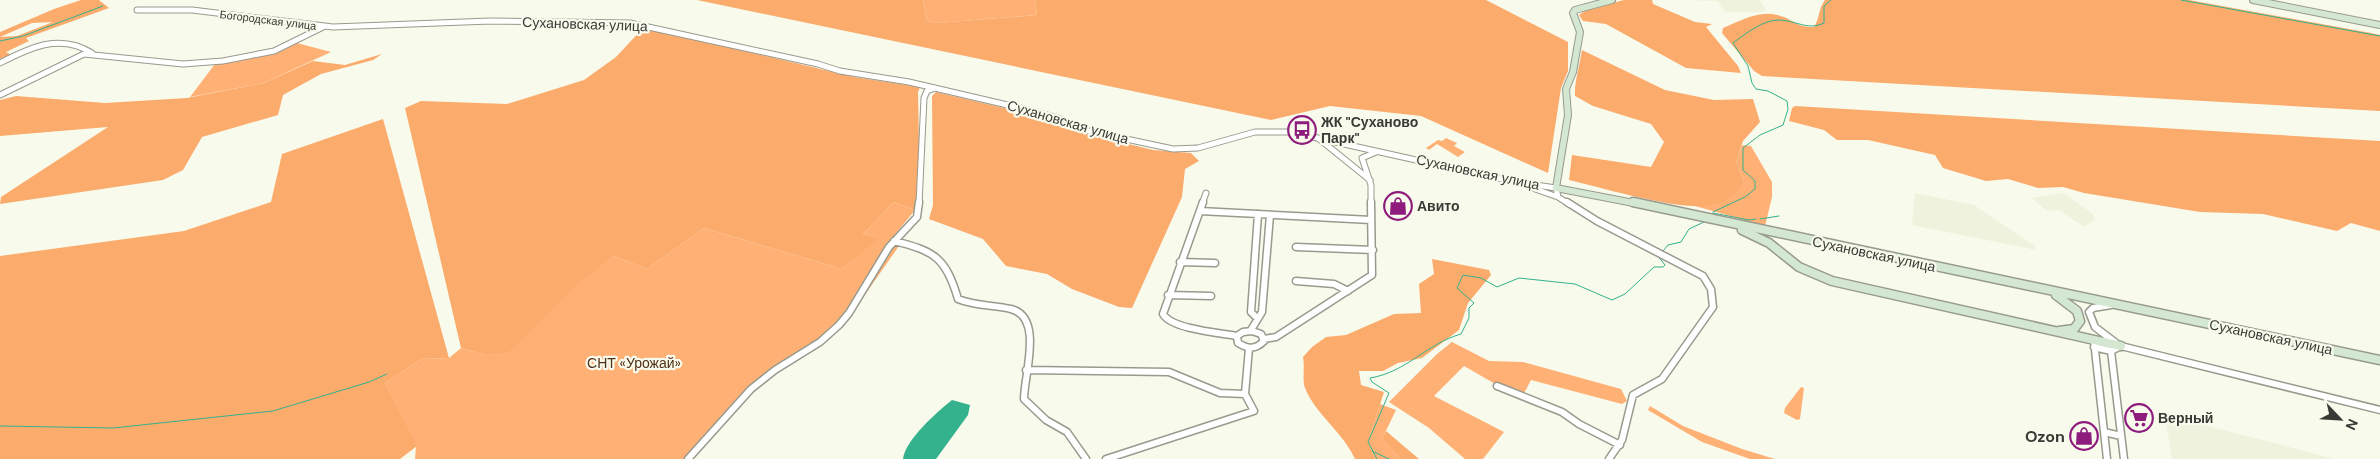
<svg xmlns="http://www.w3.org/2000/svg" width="2380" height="459" viewBox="0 0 2380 459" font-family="'DM Sans',sans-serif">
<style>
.built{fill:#eff2dc}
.green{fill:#ffb175}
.forest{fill:#fbab6c;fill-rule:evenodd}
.water{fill:#33b28d}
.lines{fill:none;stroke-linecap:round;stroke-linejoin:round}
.stream{stroke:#33b28d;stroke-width:1}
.street-far1-casing{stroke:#989a8e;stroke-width:7}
.street-casing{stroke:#989a8e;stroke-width:9}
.secondary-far1-casing{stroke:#989a8e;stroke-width:8}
.secondary-casing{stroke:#989a8e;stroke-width:11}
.street-far1{stroke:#fff;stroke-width:5}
.street{stroke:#fff;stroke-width:6}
.secondary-far1{stroke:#d4e7d1;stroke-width:6}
.secondary{stroke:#d4e7d1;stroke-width:8}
.labels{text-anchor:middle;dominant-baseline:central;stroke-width:4.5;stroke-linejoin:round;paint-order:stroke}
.far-street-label{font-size:11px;fill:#393a35;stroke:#f8faec}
.street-label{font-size:14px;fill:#393a35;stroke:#f8faec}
.poi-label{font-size:14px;font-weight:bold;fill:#393a35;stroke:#f8faec;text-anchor:start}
.park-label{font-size:14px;fill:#4f2f15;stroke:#f8faec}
.near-poi-label{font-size:16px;font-weight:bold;fill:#393a35;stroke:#f8faec;text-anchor:end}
</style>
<rect width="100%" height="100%" fill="#f8faec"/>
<path class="built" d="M 1688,0 L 1759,0 L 1766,9 L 1763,12 L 1725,12 L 1717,1 Z
M 1915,193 L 1974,205 L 2035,246 L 2036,250 L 1912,225 Z
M 2063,193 L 2093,214 L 2095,220 L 2084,227 L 2059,210 L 2047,211 L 2032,198 Z
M 2165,415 L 2278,444 L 2334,459 L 2172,459 Z"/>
<path class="green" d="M 923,0 L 1035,0 L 1037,15 L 938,23 L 927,21 Z
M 297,43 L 331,52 L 264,83 L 190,97 L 215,64 L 265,55 Z
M 1446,138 L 1457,143 L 1454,146 L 1465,152 L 1458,157 L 1437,144 L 1429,150 L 1426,148 L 1438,140 L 1442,141 Z
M 1742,145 L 1751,146 L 1772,182 L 1772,197 L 1765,226 L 1695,206 L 1715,205 L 1744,182 L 1736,162 Z
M 894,202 L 915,210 L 889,242 L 899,246 L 850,316 L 754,389 L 729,414 L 692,459 L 415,459 L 416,446 L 385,383 L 422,359 L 449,358 L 461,348 L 483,354 L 614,256 L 647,269 L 704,228 L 842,269 L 877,239 L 863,234 Z
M 1452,342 L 1489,361 L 1523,362 L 1621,389 L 1627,401 L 1622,404 L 1531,380 L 1523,395 L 1497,385 L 1464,366 L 1434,396 L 1504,432 L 1483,459 L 1465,459 L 1429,428 L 1389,402 L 1437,354 Z
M 1801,387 L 1804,388 L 1800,419 L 1797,420 L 1784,413 L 1785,408 Z
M 1380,404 L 1396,410 L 1382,439 L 1401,459 L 1375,459 L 1368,442 Z
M 1650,406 L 1683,426 L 1742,449 L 1775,459 L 1750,459 L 1702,442 L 1648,410 Z"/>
<path class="forest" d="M 81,0 L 99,0 L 109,8 L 26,38 L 29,41 L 6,52 L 11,55 L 0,59 L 0,32 L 54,9 ZM 53,22 L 17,36 L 0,37 L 32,23 Z
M 697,0 L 923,0 L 927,21 L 938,23 L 1037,15 L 1035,0 L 1486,0 L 1568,42 L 1568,71 L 1561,88 L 1548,173 L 1421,116 L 1330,106 L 1271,120 Z
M 1624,0 L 1652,0 L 1653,4 L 1695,22 L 1712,24 L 1706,27 L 1738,66 L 1741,73 L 1686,68 L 1606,24 L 1583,21 L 1579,15 L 1586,10 Z
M 1825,0 L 2189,0 L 2371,33 L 2380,35 L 2380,111 L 1762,76 L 1754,71 L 1722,33 L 1723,28 C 1740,21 1759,10 1777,15 C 1793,18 1794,27 1814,27 C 1820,18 1818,9 1825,0 Z
M 644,27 L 854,77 L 920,87 L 918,92 L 920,193 L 915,210 L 894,202 L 863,234 L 878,239 L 842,269 L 704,228 L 647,269 L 614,256 L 578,284 L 508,353 L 483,354 L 461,348 L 405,108 L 421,101 L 507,104 L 584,80 L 616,57 Z
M 1582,50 L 1665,90 L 1714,100 L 1753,99 L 1760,122 L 1743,141 L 1736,162 L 1744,182 C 1736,193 1728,202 1714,205 C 1681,212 1604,188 1569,180 L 1572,155 L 1651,167 L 1664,142 L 1651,124 L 1593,106 L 1575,96 C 1574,83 1580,64 1582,50 Z
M 382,54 L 373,60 L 321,74 L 283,95 L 278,115 L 202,137 L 183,170 L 163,180 L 0,204 L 1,197 L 108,127 L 0,136 L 0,100 L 16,96 L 105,103 L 187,98 L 264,83 L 313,61 L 345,65 Z
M 936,92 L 1059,121 L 1079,132 L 1153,150 L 1191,153 L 1199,161 L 1185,169 L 1182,197 L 1132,308 L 1119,307 L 1072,289 L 1047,274 L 1006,266 L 983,239 L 929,219 L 933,205 L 932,96 Z
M 1795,106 L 2380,141 L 2380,231 L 2351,223 L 2337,231 L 2263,214 L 2200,212 L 2084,193 L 2063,187 L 2038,188 L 2008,179 L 1986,181 L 1943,168 L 1935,155 L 1868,140 L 1837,140 L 1824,130 L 1789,121 L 1792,108 Z
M 383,119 L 449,358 L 422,359 L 385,383 L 417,446 L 400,459 L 0,459 L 0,256 L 184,231 L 271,202 L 282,154 Z
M 1432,259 L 1489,270 L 1491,275 L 1468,303 L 1459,330 L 1422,358 L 1398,363 L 1383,371 L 1359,371 L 1361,385 L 1384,392 L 1368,442 L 1375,459 L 1355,459 C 1343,432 1316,415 1305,388 C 1302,380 1305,367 1303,357 L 1312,347 L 1326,337 L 1346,335 L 1394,314 L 1421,313 L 1419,284 L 1434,274 Z
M 1386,431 L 1419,459 L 1401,459 L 1382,439 Z"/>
<path class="water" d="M 952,400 L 970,405 L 968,415 L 936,459 L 903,459 C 905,440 937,412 952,400 Z"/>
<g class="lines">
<path class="stream" d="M 2181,0 L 2380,36
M 0,41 L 23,36 L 103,6
M 1713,212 L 1745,197 L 1755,189 L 1755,181 L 1743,170 L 1743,148 L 1760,135 L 1783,125 L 1788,109 L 1787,101 L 1768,91 L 1756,89 L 1752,83 L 1748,66 L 1733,43 C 1745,34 1763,20 1778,20 C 1795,20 1808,31 1824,23 L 1824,6 L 1831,0
M 1713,213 L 1749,220 L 1756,219
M 1760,219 L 1779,216
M 1663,251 L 1668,245 L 1681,242 L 1689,229 L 1704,222
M 0,426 L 113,428 L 273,411 L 369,382 L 387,374
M 1372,451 L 1389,459
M 1377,459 L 1368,442 L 1389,393 L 1372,382 L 1370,378 C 1407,372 1426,344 1461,334 L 1469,318 L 1469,308 L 1474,303 L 1457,288 L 1463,275 L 1481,278 L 1497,287 L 1519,278 L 1575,284 L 1612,300 L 1625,294 L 1654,267 L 1663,267 L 1665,265 L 1658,256"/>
<defs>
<path id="street-far1" d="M 137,10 L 192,10 L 333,27 L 490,21 L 630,23 L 818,64 L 840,71 L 909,82 L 1016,107 L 1058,118 L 1084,130 L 1173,149 L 1198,148 L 1255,132 L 1290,132 L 1515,182
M 0,63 C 31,47 60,33 92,53
M 0,95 L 84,54 L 183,64 L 223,61 L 274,51 L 323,27
M 1318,138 L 1370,180
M 1515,182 L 1556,188 L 1558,197 Z
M 1558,197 L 1569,204
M 919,204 L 924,98 L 927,91 L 935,88
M 1202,204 L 1206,193
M 1371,204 L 1371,185 L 1362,158 L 1376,152"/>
<path id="street" d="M 1203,202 L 1163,314 C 1171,329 1220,333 1237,336
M 1567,202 L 1597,221 L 1703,276 L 1711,289 L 1713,307 L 1662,379 L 1633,395 L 1622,440 L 1609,459
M 1200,211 L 1371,220
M 894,241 C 935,251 946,258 958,299 C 975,306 993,305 1011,309 C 1044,317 1024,375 1024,399 L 1046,420 L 1067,432 L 1086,459
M 1296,247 L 1373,250
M 1180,262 L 1215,263
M 1296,281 L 1334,284 L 1348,291
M 1168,295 L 1211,296
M 2111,305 L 2093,308 L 2089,312 L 2095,327 L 2116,343
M 1257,318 L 1251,312 L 1258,214
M 1251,330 L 1262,312 L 1270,215
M 1252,331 L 1261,334 L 1264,341 C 1255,350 1248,349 1238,343 L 1237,336 L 1243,332 Z
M 1264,339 L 1276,337 L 1372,275 L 1371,202
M 2094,341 L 2107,459
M 2094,347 L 2111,351
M 2111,351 L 2121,346 L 2380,410
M 2111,351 L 2124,459
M 1026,370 L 1169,372 L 1220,393 L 1245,394
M 1497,386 L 1562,412 L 1579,424 L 1620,445
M 2104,432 L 2121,436
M 688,459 L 751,389 L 775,370 L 820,342 L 839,325 L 849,313 L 889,247 L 917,217 L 919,202
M 1106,459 L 1254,411 L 1245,394 L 1249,348"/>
<path id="secondary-far1" d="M 1612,0 L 1575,10 L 1573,13 L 1580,32 L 1573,72 L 1566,89 L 1568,115 L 1556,188 L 1639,204
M 2253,0 L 2380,25"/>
<path id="secondary" d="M 1633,202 L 2380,360
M 1742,230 L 1769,243 L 1799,267 L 1832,281 L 2121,346
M 2056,295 L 2077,311 L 2080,321 L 2074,329 L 2059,331"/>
</defs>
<use href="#street-far1" class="street-far1-casing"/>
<use href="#street" class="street-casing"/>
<use href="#secondary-far1" class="secondary-far1-casing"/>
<use href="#secondary" class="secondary-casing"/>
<use href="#street-far1" class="street-far1"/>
<use href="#street" class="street"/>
<use href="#secondary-far1" class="secondary-far1"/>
<use href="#secondary" class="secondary"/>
</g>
<defs>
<symbol id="bus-ring" viewBox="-11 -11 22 22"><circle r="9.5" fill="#f8faec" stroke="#8d1c7d" stroke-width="1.5"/><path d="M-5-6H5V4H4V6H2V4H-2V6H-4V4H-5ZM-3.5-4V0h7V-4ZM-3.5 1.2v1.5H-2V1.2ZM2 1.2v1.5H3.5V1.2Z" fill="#8d1c7d"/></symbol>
<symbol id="shop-ring" viewBox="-11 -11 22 22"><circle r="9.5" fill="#f8faec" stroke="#8d1c7d" stroke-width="1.5"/><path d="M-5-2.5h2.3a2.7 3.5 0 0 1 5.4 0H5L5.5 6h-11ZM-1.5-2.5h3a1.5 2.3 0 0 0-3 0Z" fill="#8d1c7d"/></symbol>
<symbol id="supermarket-ring" viewBox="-11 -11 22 22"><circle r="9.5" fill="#f8faec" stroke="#8d1c7d" stroke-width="1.5"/><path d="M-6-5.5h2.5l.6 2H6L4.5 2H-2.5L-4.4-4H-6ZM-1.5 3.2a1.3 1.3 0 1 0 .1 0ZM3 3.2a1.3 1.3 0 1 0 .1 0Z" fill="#8d1c7d"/></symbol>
</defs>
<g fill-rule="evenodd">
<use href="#bus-ring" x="1286" y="114" width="32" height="32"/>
<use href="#shop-ring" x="1382" y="190" width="32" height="32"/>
<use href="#supermarket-ring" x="2123" y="402" width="32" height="32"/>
<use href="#shop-ring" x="2068" y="420" width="32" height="32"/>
</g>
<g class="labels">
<g class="far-street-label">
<text transform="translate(268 20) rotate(7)">Богородская улица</text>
</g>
<g class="street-label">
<text transform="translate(585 24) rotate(2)">Сухановская улица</text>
<text transform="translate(1068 122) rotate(16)">Сухановская улица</text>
<text transform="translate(1478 172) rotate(12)">Сухановская улица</text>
<text transform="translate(1874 254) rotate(12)">Сухановская улица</text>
<text transform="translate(2271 337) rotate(12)">Сухановская улица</text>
</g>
<g class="poi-label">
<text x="1321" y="122">ЖК "Суханово<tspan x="1321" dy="16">Парк"</tspan></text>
<text x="1417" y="206">Авито</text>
<text x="2158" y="418">Верный</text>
</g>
<g class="park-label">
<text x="634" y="363">СНТ «Урожай»</text>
</g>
<g class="near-poi-label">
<text x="2065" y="436">Ozon</text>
</g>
</g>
<g transform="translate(2340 419) rotate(115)" stroke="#f8faec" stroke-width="4" paint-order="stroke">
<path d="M0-4L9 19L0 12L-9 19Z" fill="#393a35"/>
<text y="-8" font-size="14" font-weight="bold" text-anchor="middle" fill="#393a35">N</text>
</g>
</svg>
